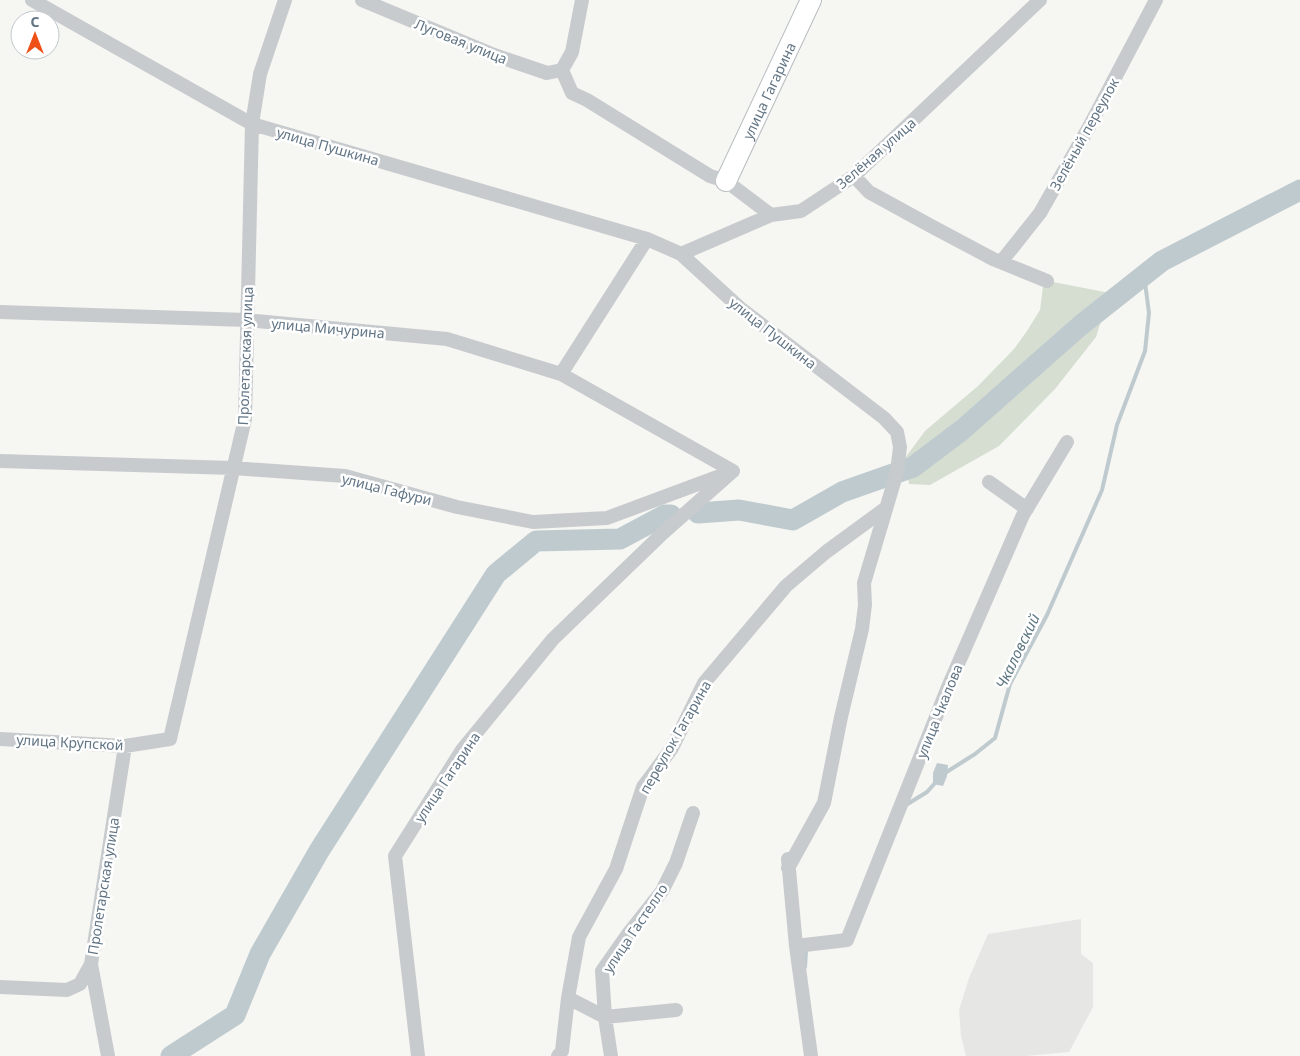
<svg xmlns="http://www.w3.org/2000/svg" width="1300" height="1056" viewBox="0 0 1300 1056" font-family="'Noto Sans',sans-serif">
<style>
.built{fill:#e6e7e5}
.green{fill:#d6ded2}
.water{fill:#bfcacf}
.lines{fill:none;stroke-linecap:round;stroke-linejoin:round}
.stream{stroke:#bfcacf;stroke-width:4}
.river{stroke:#bfcacf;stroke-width:21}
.secondary-casing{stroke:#b7bcc1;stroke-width:22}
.street{stroke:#c8cbce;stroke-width:14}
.secondary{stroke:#fff;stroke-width:20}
.labels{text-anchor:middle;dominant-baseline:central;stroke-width:5;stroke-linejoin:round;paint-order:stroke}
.street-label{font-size:14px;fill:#627585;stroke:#fff}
.water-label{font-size:15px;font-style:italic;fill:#5e7782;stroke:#fff}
</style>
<rect width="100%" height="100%" fill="#f6f6f2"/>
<path class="built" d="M 1081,919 L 1081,954 L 1093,963 L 1093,1007 L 1069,1052 L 1026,1056 L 966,1056 L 961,1036 L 959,1010 L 969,978 L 988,934 Z"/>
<path class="green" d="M 1053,282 L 1110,293 L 1096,337 L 1055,389 L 999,446 L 930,485 L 909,484 L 905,458 L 925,431 L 978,386 L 1014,349 L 1027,331 L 1040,310 L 1043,286 Z"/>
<path class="water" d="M 937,763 L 948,765 L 947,776 L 943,786 L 933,784 L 933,773 Z"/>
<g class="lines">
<path class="stream" d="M 945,773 L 975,754 L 995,738 L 1010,684 L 1047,615 L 1102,490 L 1117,425 L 1145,351 L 1149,313 L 1144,275
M 906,805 L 927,792 L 936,782
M 805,967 L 806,951 L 809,948"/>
<path class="river" d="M 698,513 L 739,510 L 793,520 L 842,492 L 913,467 L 962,430 L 1081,325 L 1162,261 L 1300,190
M 171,1056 L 235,1015 L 260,954 L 319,851 L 496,574 L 536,541 L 620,539 L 665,515 L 671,515"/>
<defs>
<g id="secondary">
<path id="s1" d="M 726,181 L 811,0"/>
</g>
</defs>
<use href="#secondary" class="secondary-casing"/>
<path class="street" d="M 32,0 L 252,124 L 647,239 L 561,374
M 362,0 L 494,55 L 547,73 L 562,70 L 572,93 L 587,100 L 710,176 L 726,181 L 771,215
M 562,70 L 572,52 L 582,0
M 854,176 L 869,192 L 931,226 L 993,259 L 1047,281
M 647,239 L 681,254 L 740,308 L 884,418 L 897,432 L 900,447 L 897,472 L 864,583 L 865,605 L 862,629 L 841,717 L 824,803 L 788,868
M 681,254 L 771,215 L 801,211 L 854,176 L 1040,0
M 1001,262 L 1040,213 L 1089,127 L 1156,0
M 0,312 L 247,320 L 447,339 L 561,374 L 733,471 L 663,533 L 553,639 L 462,750 L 395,856 L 418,1056
M 0,461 L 233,468 L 345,476 L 457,507 L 533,522 L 607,518 L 725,474
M 989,482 L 1027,509
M 0,739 L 125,746 L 170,739 L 245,419 L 252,124 L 260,74 L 285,0
M 788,859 L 796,946 L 811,1056
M 796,946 L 847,940 L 948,687 L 1023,515 L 1067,442
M 0,987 L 67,990 L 80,984 L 91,964
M 568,998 L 605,1017 L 611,1056
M 676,1010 L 605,1017 L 602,971 L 628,934 L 662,891 L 676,863 L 693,813
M 108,1056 L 91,964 L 125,746
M 558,1056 L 562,1051 L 568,998 L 579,937 L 616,869 L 643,787 L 672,748 L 704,683 L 786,586 L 826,552 L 886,508"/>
<use href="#secondary" class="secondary"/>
</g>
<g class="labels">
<g class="street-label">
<text transform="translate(461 41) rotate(22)">Луговая улица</text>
<text stroke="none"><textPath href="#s1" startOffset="100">улица Гагарина</textPath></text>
<text transform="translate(1084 134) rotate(-61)">Зелёный переулок</text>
<text transform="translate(328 146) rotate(16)">улица Пушкина</text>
<text transform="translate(876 153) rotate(-41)">Зелёная улица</text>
<text transform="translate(328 328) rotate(5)">улица Мичурина</text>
<text transform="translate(773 333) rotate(38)">улица Пушкина</text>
<text transform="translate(245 356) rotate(-88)">Пролетарская улица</text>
<text transform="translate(387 489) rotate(14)">улица Гафури</text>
<text transform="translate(939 711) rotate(-68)">улица Чкалова</text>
<text transform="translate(675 737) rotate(-60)">переулок Гагарина</text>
<text transform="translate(70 742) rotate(3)">улица Крупской</text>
<text transform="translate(447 777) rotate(-56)">улица Гагарина</text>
<text transform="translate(103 886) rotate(-81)">Пролетарская улица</text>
<text transform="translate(635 928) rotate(-56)">улица Гастелло</text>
</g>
<g class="water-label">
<text transform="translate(1017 651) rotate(-64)">Чкаловский</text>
</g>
</g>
<g transform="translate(35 35)"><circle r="24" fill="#ffffff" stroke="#c0c8ce"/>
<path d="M0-4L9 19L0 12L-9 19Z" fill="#ef5018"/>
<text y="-8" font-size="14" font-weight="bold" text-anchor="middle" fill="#627585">С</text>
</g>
</svg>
